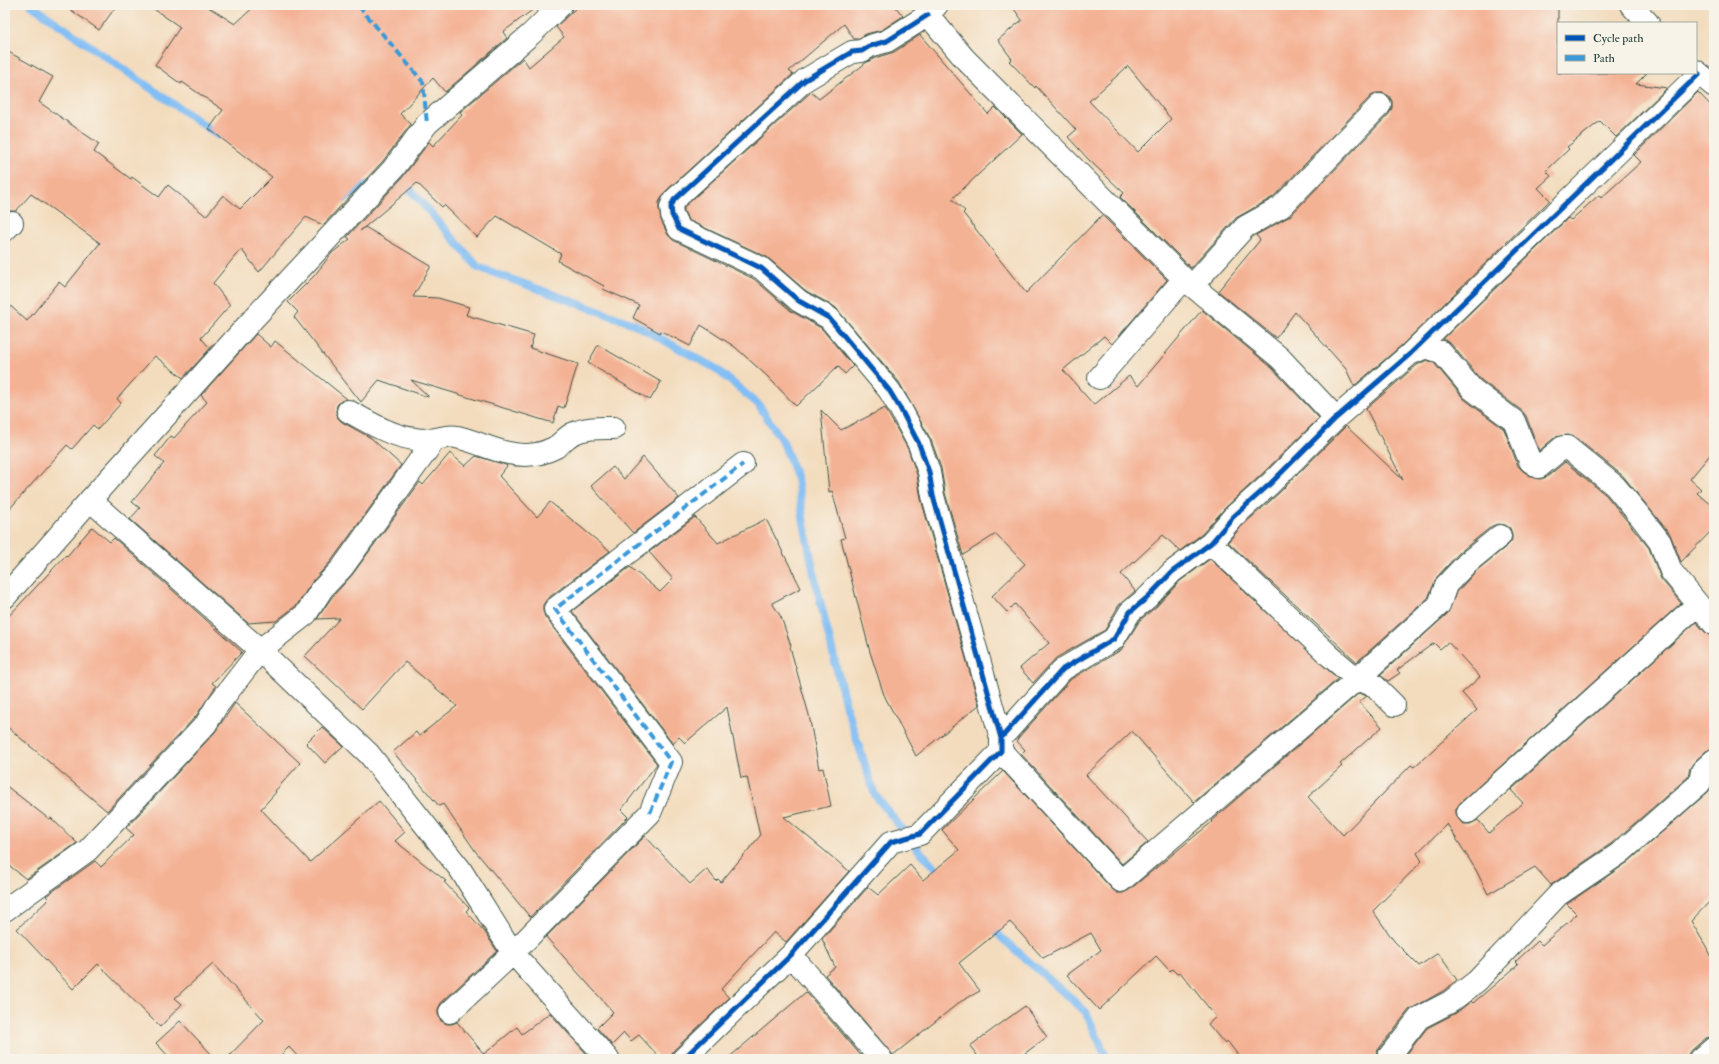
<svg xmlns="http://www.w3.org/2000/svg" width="1719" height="1064" viewBox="0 0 1719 1064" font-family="'IM FELL Double Pica',serif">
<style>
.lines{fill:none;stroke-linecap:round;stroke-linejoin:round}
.stream{stroke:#81bef4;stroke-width:8}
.building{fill:#f4b295;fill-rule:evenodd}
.street-casing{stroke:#3f5549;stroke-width:24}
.secondary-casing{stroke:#3f5549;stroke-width:24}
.street{stroke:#fff;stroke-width:22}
.secondary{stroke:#fff;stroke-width:22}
.quiet{stroke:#3a99d8;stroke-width:4;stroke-dasharray:8 4;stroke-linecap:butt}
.cycleway-casing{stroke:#f7f3e8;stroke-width:8}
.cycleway{stroke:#0057b8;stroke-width:5}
</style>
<rect width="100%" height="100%" fill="#f7f3e8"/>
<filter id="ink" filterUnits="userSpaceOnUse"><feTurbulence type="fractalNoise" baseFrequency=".025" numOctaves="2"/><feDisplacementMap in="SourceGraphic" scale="8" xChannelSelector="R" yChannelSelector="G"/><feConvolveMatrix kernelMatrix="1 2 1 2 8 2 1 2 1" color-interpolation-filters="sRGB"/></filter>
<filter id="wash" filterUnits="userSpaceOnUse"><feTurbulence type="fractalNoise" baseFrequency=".012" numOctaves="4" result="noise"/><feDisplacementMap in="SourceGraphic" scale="16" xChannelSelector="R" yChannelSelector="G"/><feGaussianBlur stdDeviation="0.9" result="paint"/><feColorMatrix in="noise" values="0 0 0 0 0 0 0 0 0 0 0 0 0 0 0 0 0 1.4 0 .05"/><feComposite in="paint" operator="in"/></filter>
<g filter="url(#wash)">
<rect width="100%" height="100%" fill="#f3dcbd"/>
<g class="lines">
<path class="stream" d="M 31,5 L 218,135
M 393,170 L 478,267 L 634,324 L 715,368 L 758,404 L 783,442 L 797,479 L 804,523 L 816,584 L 846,707 L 875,795 L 917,848 L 943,876
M 344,199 L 367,185
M 989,925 L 1002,938 L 1086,1012 L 1107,1059"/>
</g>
<g id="blocks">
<path class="building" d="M 64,5 L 117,5 L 99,30 Z
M 148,5 L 205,5 L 235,24 L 256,5 L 539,5 L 503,32 L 507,38 L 445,92 L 433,78 L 400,114 L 411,124 L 383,161 L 323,225 L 306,217 L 259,272 L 241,249 L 213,283 L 230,305 L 201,338 L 209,347 L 215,343 L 183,378 L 155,356 L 117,399 L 121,403 L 98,429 L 93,425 L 72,449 L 67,445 L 5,514 L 5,301 L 27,321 L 59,282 L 65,287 L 100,243 L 31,194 L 16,211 L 9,211 L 5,213 L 5,50 L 53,77 L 39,102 L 99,144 L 94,152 L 131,179 L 132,177 L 159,197 L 168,185 L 206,216 L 223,195 L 240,209 L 272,177 L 209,129 L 223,110 L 182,82 L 181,84 L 155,65 L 180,27 Z
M 579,5 L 894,5 L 903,16 L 882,30 L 866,34 L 858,39 L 854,39 L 844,24 L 789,71 L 793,74 L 666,191 L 659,202 L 659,209 L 661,220 L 668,235 L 673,240 L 754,279 L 791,311 L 821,328 L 853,366 L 845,374 L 838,366 L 796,406 L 767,376 L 735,347 L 701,325 L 690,346 L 661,331 L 660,333 L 633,318 L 639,305 L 603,289 L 604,286 L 558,261 L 561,254 L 497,216 L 477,237 L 444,205 L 442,207 L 417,183 L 360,231 L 365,227 L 431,266 L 413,297 L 438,298 L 469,307 L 466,315 L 534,335 L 530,348 L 578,364 L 564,408 L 558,406 L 553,423 L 411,380 L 428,396 L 428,397 L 379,380 L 361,402 L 294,317 L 298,312 L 288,302 L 314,276 L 332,253 L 350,239 L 347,237 L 402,178 L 429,142 L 433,146 L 462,115 L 460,112 L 523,58 L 529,67 L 564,37 L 556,27 Z
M 1011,5 L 1558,5 L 1558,73 L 1647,73 L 1636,84 L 1667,88 L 1616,137 L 1600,121 L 1567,147 L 1569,149 L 1546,171 L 1551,176 L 1538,188 L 1550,200 L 1402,345 L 1354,386 L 1346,369 L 1295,312 L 1276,338 L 1218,291 L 1260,240 L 1256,235 L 1290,216 L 1389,114 L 1392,108 L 1392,101 L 1389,96 L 1383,93 L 1376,93 L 1371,96 L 1273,197 L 1236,218 L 1191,268 L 1120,197 L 1124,193 L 1089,160 L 1068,137 L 1076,130 L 1036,86 L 1035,88 L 1009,61 L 1012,59 L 998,40 L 1022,20 ZM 1128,66 L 1171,119 L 1138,152 L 1089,101 Z
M 920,35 L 988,114 L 995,107 L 1022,134 L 952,199 L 965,211 L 963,213 L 1026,293 L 1102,215 L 1167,280 L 1112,344 L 1104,336 L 1063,370 L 1094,405 L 1129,376 L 1138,386 L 1202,310 L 1271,367 L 1319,418 L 1261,475 L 1225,508 L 1202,534 L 1180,551 L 1163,535 L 1121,574 L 1135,591 L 1119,605 L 1105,630 L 1056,658 L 1033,683 L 1020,668 L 1049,643 L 1015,604 L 1007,612 L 992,596 L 1025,564 L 996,534 L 963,555 L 945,493 L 941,468 L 931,440 L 899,382 L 835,307 L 806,291 L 767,257 L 688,220 L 684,211 L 684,207 L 811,92 L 819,99 L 867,62 L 875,58 L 894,52 Z
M 1698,92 L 1714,109 L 1714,450 L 1690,479 L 1701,489 L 1697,493 L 1714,508 L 1714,528 L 1681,562 L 1670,534 L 1623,476 L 1575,437 L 1568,435 L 1555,437 L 1539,451 L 1526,416 L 1522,411 L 1481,380 L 1451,344 L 1443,339 L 1568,218 L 1571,220 L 1599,195 L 1601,198 L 1641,162 L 1634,155 Z
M 256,334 L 271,347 L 275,341 L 347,399 L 341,401 L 337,405 L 336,412 L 338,418 L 342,422 L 371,438 L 401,465 L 332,560 L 312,582 L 297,605 L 276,621 L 248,623 L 130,519 L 140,508 L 132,502 L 164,463 L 155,456 L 171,436 L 174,438 L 207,402 L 201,395 Z
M 598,345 L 661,382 L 650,400 L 588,363 Z
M 1427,360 L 1434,363 L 1464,399 L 1504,429 L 1518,466 L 1523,471 L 1532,477 L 1540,479 L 1547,477 L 1565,462 L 1606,495 L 1649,548 L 1661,579 L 1681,603 L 1460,803 L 1456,809 L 1456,815 L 1459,820 L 1464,824 L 1470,824 L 1478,820 L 1489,833 L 1523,803 L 1511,790 L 1696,622 L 1705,632 L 1714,637 L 1714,748 L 1706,751 L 1694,762 L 1690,768 L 1688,777 L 1612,843 L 1551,885 L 1535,867 L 1488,894 L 1476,870 L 1447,824 L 1417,853 L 1422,861 L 1373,911 L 1394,941 L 1419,966 L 1438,953 L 1457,980 L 1443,991 L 1409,1010 L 1377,1051 L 1375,1059 L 1241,1059 L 1228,1042 L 1225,1044 L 1208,1024 L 1216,1017 L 1180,972 L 1177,974 L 1172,969 L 1170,971 L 1156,956 L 1099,1010 L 1067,975 L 1101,950 L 1091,933 L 1043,958 L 1010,922 L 959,963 L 980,991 L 960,1002 L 893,1055 L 825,975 L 835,967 L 822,939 L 868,887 L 878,895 L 910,865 L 923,880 L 959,850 L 942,830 L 1003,771 L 1112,889 L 1117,893 L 1123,893 L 1129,890 L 1212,822 L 1211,821 L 1359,693 L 1367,696 L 1359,702 L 1382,727 L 1340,764 L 1342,766 L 1308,797 L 1343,835 L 1411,765 L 1414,767 L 1477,710 L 1462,693 L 1480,677 L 1448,642 L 1440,649 L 1434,643 L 1397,670 L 1400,673 L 1388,681 L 1380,675 L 1447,614 L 1457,592 L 1476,571 L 1508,545 L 1512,540 L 1512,534 L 1510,528 L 1505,525 L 1498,524 L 1492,526 L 1459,553 L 1437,577 L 1428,598 L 1357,662 L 1228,542 L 1242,526 L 1279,493 L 1346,426 L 1403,480 L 1366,409 L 1417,365 Z
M 885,408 L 908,449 L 917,475 L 921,499 L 979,705 L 916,756 L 884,695 L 870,652 L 841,539 L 845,538 L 832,491 L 829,492 L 821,410 L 841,430 Z
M 450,453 L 465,466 L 476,456 L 506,465 L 507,466 L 499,476 L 537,517 L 550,502 L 610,551 L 547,599 L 543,605 L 543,611 L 545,617 L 657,764 L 621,810 L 628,817 L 530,917 L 476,852 L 443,804 L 439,806 L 393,752 L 416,732 L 419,736 L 457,706 L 405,662 L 362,709 L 305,656 L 340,618 L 317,619 L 332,597 L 352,575 L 420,482 L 423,485 Z
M 643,457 L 679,498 L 633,533 L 591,486 L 613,467 L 624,479 Z
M 695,517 L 718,543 L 766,519 L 801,588 L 772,603 L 781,617 L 791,646 L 790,647 L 809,715 L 819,769 L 823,768 L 831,806 L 784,817 L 849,871 L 786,942 L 774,932 L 721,989 L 729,998 L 674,1050 L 671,1055 L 667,1059 L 661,1059 L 639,1035 L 631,1041 L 624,1033 L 612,1045 L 597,1028 L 613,1012 L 546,937 L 645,836 L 690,884 L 707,869 L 716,881 L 718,879 L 721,882 L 760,836 L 747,777 L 741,778 L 727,707 L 685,743 L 679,737 L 673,744 L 572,611 L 630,567 L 660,592 L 673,579 L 649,552 Z
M 92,527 L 110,542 L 114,538 L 242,652 L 212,683 L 216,686 L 196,716 L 107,811 L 5,725 L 5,620 L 66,555 L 67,556 Z
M 1210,559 L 1338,679 L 1194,802 L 1132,731 L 1086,775 L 1148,842 L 1122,864 L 1021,754 L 1025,750 L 1017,741 L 1018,738 L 1071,679 L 1121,650 L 1140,620 L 1157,606 L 1180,581 Z
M 235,703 L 300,763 L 275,791 L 276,792 L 261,809 L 310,862 L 379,801 L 405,832 L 395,841 L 446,881 L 444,882 L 469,908 L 466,911 L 484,931 L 497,951 L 441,1003 L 438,1009 L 438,1014 L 441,1021 L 447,1024 L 452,1024 L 457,1022 L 484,1054 L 517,1027 L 522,1034 L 550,1013 L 591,1059 L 300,1059 L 289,1047 L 277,1059 L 226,1059 L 264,1020 L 213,964 L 175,998 L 182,1004 L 160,1027 L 98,964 L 73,989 L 17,929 L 49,899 L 46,896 L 95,861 L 101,867 L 134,835 L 126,828 L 215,732 Z
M 322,727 L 343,746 L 325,763 L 306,743 Z
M 1714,777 L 1714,897 L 1691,921 L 1714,960 L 1714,1036 L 1706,1038 L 1693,1049 L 1689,1054 L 1689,1059 L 1403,1059 L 1427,1028 L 1456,1013 L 1471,1001 L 1473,1003 L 1518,965 L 1515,962 L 1538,941 L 1542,945 L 1577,914 L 1567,904 L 1628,862 L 1708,792 L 1712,786 Z
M 5,785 L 49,819 L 51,818 L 77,843 L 26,879 L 5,862 Z
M 806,992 L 864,1059 L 727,1059 L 759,1032 Z
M 1025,1006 L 1047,1037 L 1017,1059 L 980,1059 L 970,1046 Z
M 180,1021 L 216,1059 L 171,1059 L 156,1043 Z"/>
</g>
</g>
<g filter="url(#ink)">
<use href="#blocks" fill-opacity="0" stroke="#3f5549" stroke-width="1"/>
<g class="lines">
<defs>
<path id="street" d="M 937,5 L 928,15 L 964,58 L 1184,279 L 1280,358 L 1336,418
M 928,15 L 887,41 L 870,46 L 862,51 L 852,52 L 805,80 L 674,200 L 671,207 L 672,215 L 679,229 L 761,268 L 799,301 L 829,318 L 889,390 L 900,408 L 919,444 L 929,472 L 933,496 L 1001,738
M 5,230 L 12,223
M 1192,286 L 1245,227 L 1281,207 L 1380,105
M 1410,354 L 1426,347 L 1441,352 L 1472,389 L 1514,421 L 1530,461 L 1539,467 L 1563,447 L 1567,447 L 1615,486 L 1644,521 L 1660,542 L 1671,571 L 1714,624
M 1099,378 L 1184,279
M 348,411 C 369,422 390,436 415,439 C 421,440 430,440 436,439 C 443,438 449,435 457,437 C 483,443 508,459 536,454 C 542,453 550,450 556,447 C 562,443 566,437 572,434 C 586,427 600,428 614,428
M 90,500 L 260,650 L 369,754 L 460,869 L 513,953 L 608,1059
M 1211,543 L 1330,656 L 1357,679 L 1375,686 L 1394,705
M 1001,751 L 1121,881 L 1357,679 L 1439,605 L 1446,585 L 1468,562 L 1500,536
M 1468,812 L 1698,604
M 5,910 L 88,850 L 206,724 L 216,707 L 260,650 L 306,614 L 322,589 L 342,568 L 435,439
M 791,955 L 881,1059
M 450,1012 L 513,953 L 650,813 L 671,762 L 555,609 L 743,464
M 683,1059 L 791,955 L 891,842 L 920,834 L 1001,751 L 1001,738 L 1063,669 L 1114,639 L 1130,612 L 1148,597 L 1172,572 L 1211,543 L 1233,517 L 1270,484 L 1336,418 L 1410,354 L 1699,74
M 1387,1059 L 1419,1018 L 1450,1002 L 1477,981 L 1558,895 L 1620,853 L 1700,783 L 1702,771 L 1714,760
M 1701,1059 L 1714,1048"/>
<path id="secondary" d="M 1631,5 L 1648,23
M 1696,71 L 1714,86
M 5,597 L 90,500 L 254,318 L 393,169 L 427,124 L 530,35 L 561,5"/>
</defs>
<use href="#street" class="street-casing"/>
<use href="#secondary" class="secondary-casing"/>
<use href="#street" class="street"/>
<use href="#secondary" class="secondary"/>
<path class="quiet" d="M 358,5 L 423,82 L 427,124
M 650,813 L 671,762 L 555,609 L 743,464"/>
<defs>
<path id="cycleway" d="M 928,15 L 887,41 L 870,46 L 862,51 L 852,52 L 805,80 L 674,200 L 671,207 L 672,215 L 679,229 L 761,268 L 799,301 L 829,318 L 889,390 L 900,408 L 919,444 L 929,472 L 933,496 L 1001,738
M 683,1059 L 791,955 L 891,842 L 920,834 L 1001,751 L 1001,738 L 1063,669 L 1114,639 L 1130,612 L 1148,597 L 1172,572 L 1211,543 L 1233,517 L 1270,484 L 1336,418 L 1410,354 L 1699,74"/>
</defs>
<use href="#cycleway" class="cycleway-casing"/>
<use href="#cycleway" class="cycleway"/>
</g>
</g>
<rect width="1719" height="1064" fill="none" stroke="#f7f3e8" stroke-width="20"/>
<rect x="1557" y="22" width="140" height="52" fill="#f7f3e8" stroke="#a1aaa0"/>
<rect x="1565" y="35" width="20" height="6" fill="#0057b8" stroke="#a1aaa0"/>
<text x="1593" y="42" font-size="12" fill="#1f3d34">Cycle path</text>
<rect x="1565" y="55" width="20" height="6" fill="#3a99d8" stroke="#a1aaa0"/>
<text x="1593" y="62" font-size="12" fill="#1f3d34">Path</text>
</svg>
